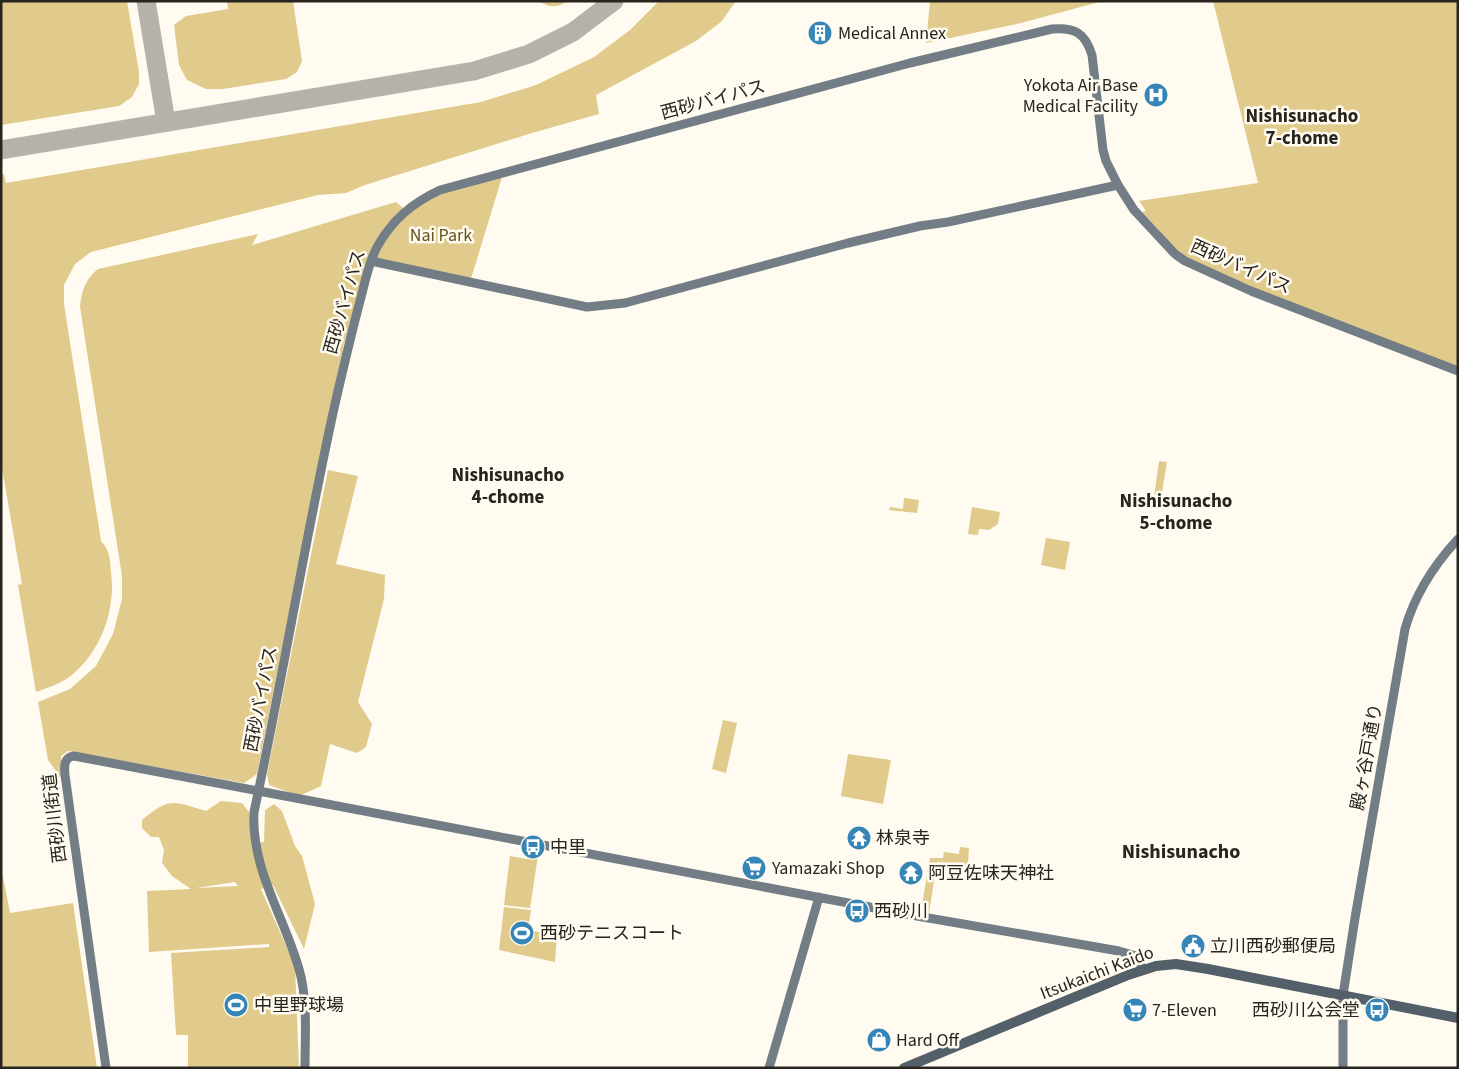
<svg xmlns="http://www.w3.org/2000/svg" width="1459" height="1069" viewBox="0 0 1459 1069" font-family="'Source Sans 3','Noto Sans JP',sans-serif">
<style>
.green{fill:#e0cb8c;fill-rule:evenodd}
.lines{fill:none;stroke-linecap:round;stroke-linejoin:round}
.taxiway{stroke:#b6b2a9;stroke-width:19}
.secondary{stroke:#727d85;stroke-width:9}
.primary{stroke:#53606a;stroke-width:10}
.labels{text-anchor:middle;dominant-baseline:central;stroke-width:5;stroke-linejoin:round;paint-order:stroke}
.poi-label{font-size:18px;fill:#28251e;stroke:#fffbf0;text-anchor:start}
.street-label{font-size:18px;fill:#28251e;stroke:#fffbf0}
.park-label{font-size:18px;fill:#65541f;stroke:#fffbf0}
.neighbourhood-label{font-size:19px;font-weight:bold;fill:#28251e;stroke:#fffbf0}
.quarter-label{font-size:20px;font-weight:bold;fill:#28251e;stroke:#fffbf0}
</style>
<rect width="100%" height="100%" fill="#fffbf0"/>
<path class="green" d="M 1,1 L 127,1 L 139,72 L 139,84 L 132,97 L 119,106 L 1,125 Z
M 227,1 L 293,1 L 302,61 L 297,72 L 286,79 L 223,89 L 206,89 L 187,80 L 179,65 L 174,25 L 186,16 L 228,9 Z
M 539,1 L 568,1 C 557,8 549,8 539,1 Z
M 659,1 L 736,1 L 721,22 L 696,41 L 596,95 L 599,114 L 532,133 L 365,185 L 346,193 L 318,195 L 91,252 L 75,264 L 64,285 L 64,304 L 101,541 C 110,550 110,560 111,572 C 116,608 102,649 74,673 C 63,683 50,687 36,692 L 18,585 L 22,584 L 1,462 L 1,174 L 4,174 L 6,183 L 481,102 L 536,85 L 594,57 L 630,30 Z
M 930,1 L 1103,1 L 1021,23 L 926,43 Z
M 1213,1 L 1458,1 L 1458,371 L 1324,320 L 1175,254 L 1159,230 L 1142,212 L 1146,211 L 1139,201 L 1258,183 Z
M 503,174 L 470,282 L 371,261 L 386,233 L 424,197 Z
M 396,202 L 403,208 L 387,224 L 371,249 L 344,344 L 327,423 L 257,774 L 244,783 L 68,751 L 61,756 L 62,779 L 48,760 L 38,702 L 70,689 L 96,666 L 113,634 L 122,599 L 122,576 L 80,307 C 82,290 85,280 98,269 L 258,234 L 252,245 Z
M 1159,461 L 1167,462 L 1161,498 L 1154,497 Z
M 328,470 L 358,476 L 336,564 L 385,575 L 384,599 L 358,702 L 372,724 L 366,747 L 357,753 L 330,744 L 321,786 L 299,796 L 269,785 L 267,774 Z
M 904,498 L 919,500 L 917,513 L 889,510 L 890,507 L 903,509 Z
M 972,507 L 1000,512 L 998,524 L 989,530 L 979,529 L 978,535 L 968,534 Z
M 1046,538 L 1070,542 L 1065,570 L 1041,565 Z
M 723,720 L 737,723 L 726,773 L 712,769 Z
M 848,754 L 891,760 L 883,804 L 841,796 Z
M 221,801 L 242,803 L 249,812 L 252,843 L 264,842 L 265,810 L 274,804 L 282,811 L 295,846 L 302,856 L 315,904 L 304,949 L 273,885 L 261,889 L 295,966 L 299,1068 L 188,1068 L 188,1035 L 176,1035 L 171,953 L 269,947 L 269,944 L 149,952 L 147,891 L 191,889 L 172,876 L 162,863 L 164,850 L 159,837 L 151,837 L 142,828 L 142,820 C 171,796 173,802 206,811 ZM 235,882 L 238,886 L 196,888 Z
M 529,847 L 539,849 L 530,908 L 504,905 L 510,856 L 527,859 Z
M 960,847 L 969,848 L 968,865 L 937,862 L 929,913 L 921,911 L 930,858 L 943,858 L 944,852 L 959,854 Z
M 1,866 L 10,913 L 73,903 L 97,1068 L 1,1068 Z
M 504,907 L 531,910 L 528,930 L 557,935 L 555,962 L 499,950 Z"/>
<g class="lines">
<path class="taxiway" d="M 146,1 L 166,122
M 1,150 L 474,71 L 529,54 L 573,32 L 614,1"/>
<path class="secondary" d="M 371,261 L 587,307 L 625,303 L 848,243 L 920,226 L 948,222 L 1118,185
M 106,1068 L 65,775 C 64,766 64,757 74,756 L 917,916 L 1119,951 L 1136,956 L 1143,970
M 305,1068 C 305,1036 308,1000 299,969 C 284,916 251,869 254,812 C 283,677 305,539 335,404 C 343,369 351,335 360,301 C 365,283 368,264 377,247 C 392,220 412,203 440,190 L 910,63 L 1052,29 C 1075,27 1085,33 1092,55 L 1103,150 L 1106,161 L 1118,185 L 1134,210 L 1175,254 L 1185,261 L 1251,291 L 1458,371
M 769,1068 L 819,897
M 1343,1068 L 1343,995 L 1355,918 L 1405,629 C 1415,594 1433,566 1458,539"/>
<path class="primary" d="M 904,1068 L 1128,975 L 1156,966 L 1176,964 L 1208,969 L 1458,1018"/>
</g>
<defs>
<symbol id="building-disc" viewBox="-11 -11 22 22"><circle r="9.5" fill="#3685b7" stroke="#fffbf0"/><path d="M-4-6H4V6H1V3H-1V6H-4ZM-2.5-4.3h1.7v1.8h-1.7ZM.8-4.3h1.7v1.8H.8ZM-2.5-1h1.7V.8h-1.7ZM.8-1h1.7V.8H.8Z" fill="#fff"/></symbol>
<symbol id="hospital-disc" viewBox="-11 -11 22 22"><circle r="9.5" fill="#3685b7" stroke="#fffbf0"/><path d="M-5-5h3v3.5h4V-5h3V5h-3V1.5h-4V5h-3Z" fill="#fff"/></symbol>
<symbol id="temple-disc" viewBox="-11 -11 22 22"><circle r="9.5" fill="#3685b7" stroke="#fffbf0"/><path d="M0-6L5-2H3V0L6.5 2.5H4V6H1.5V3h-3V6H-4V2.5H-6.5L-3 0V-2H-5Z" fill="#fff"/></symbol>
<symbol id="bus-disc" viewBox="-11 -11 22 22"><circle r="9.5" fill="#3685b7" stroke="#fffbf0"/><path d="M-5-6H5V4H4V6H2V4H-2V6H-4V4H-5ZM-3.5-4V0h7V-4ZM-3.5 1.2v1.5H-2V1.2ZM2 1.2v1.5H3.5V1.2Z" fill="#fff"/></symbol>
<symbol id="supermarket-disc" viewBox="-11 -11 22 22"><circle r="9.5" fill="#3685b7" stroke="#fffbf0"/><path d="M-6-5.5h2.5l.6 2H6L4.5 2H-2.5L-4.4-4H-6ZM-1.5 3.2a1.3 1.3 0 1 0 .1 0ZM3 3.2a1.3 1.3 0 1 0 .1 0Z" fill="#fff"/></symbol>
<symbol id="stadium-disc" viewBox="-11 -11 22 22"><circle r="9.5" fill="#3685b7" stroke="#fffbf0"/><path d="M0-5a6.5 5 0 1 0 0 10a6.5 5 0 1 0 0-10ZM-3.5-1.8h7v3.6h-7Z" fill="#fff"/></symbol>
<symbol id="civic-disc" viewBox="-11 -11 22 22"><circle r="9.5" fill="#3685b7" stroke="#fffbf0"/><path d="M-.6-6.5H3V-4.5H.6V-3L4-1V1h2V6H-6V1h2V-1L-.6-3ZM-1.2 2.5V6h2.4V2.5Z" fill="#fff"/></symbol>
<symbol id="shop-disc" viewBox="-11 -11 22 22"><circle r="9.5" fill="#3685b7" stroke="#fffbf0"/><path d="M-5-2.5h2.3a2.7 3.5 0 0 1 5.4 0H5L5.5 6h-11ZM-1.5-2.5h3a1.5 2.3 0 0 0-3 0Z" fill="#fff"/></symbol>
</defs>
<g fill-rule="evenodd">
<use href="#building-disc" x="806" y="19" width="28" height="28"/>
<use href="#hospital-disc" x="1142" y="81" width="28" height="28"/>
<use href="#temple-disc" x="845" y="824" width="28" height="28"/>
<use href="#bus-disc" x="519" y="833" width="28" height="28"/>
<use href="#supermarket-disc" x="740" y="854" width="28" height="28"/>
<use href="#temple-disc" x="897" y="859" width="28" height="28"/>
<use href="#bus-disc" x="843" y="897" width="28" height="28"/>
<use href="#stadium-disc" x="508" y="919" width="28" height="28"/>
<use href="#civic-disc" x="1179" y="932" width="28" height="28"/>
<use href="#stadium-disc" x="222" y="991" width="28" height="28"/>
<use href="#supermarket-disc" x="1121" y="996" width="28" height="28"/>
<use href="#bus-disc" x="1363" y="996" width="28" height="28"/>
<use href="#shop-disc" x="865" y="1026" width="28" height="28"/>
</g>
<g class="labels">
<g class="poi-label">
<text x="838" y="33">Medical Annex</text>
<text x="1138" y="85" text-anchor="end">Yokota Air Base<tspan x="1138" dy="21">Medical Facility</tspan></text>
<text x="876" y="838">林泉寺</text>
<text x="550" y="847">中里</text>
<text x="772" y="868">Yamazaki Shop</text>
<text x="928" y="873">阿豆佐味天神社</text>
<text x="874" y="911">西砂川</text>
<text x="540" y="933">西砂テニスコート</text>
<text x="1210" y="946">立川西砂郵便局</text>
<text x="254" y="1005">中里野球場</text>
<text x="1152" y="1010">7-Eleven</text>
<text x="1360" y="1010" text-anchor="end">西砂川公会堂</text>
<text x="896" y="1040">Hard Off</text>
</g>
<g class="street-label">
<text transform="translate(713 100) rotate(-15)">西砂バイパス</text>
<text transform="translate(1241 267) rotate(24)">西砂バイパス</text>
<text transform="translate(345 302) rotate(-74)">西砂バイパス</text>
<text transform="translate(261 699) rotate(-79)">西砂バイパス</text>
<text transform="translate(1367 757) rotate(-80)">殿ヶ谷戸通り</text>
<text transform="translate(55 818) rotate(-97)">西砂川街道</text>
<text transform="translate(1097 973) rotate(-21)">Itsukaichi Kaido</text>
</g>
<g class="park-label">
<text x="441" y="235">Nai Park</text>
</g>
<g class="neighbourhood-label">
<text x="1302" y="116">Nishisunacho<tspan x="1302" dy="22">7-chome</tspan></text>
<text x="508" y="475">Nishisunacho<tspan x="508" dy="22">4-chome</tspan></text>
<text x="1176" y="501">Nishisunacho<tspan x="1176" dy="22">5-chome</tspan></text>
</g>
<g class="quarter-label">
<text x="1181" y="852">Nishisunacho</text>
</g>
</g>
<rect width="1459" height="1069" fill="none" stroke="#28251e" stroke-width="5"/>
</svg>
